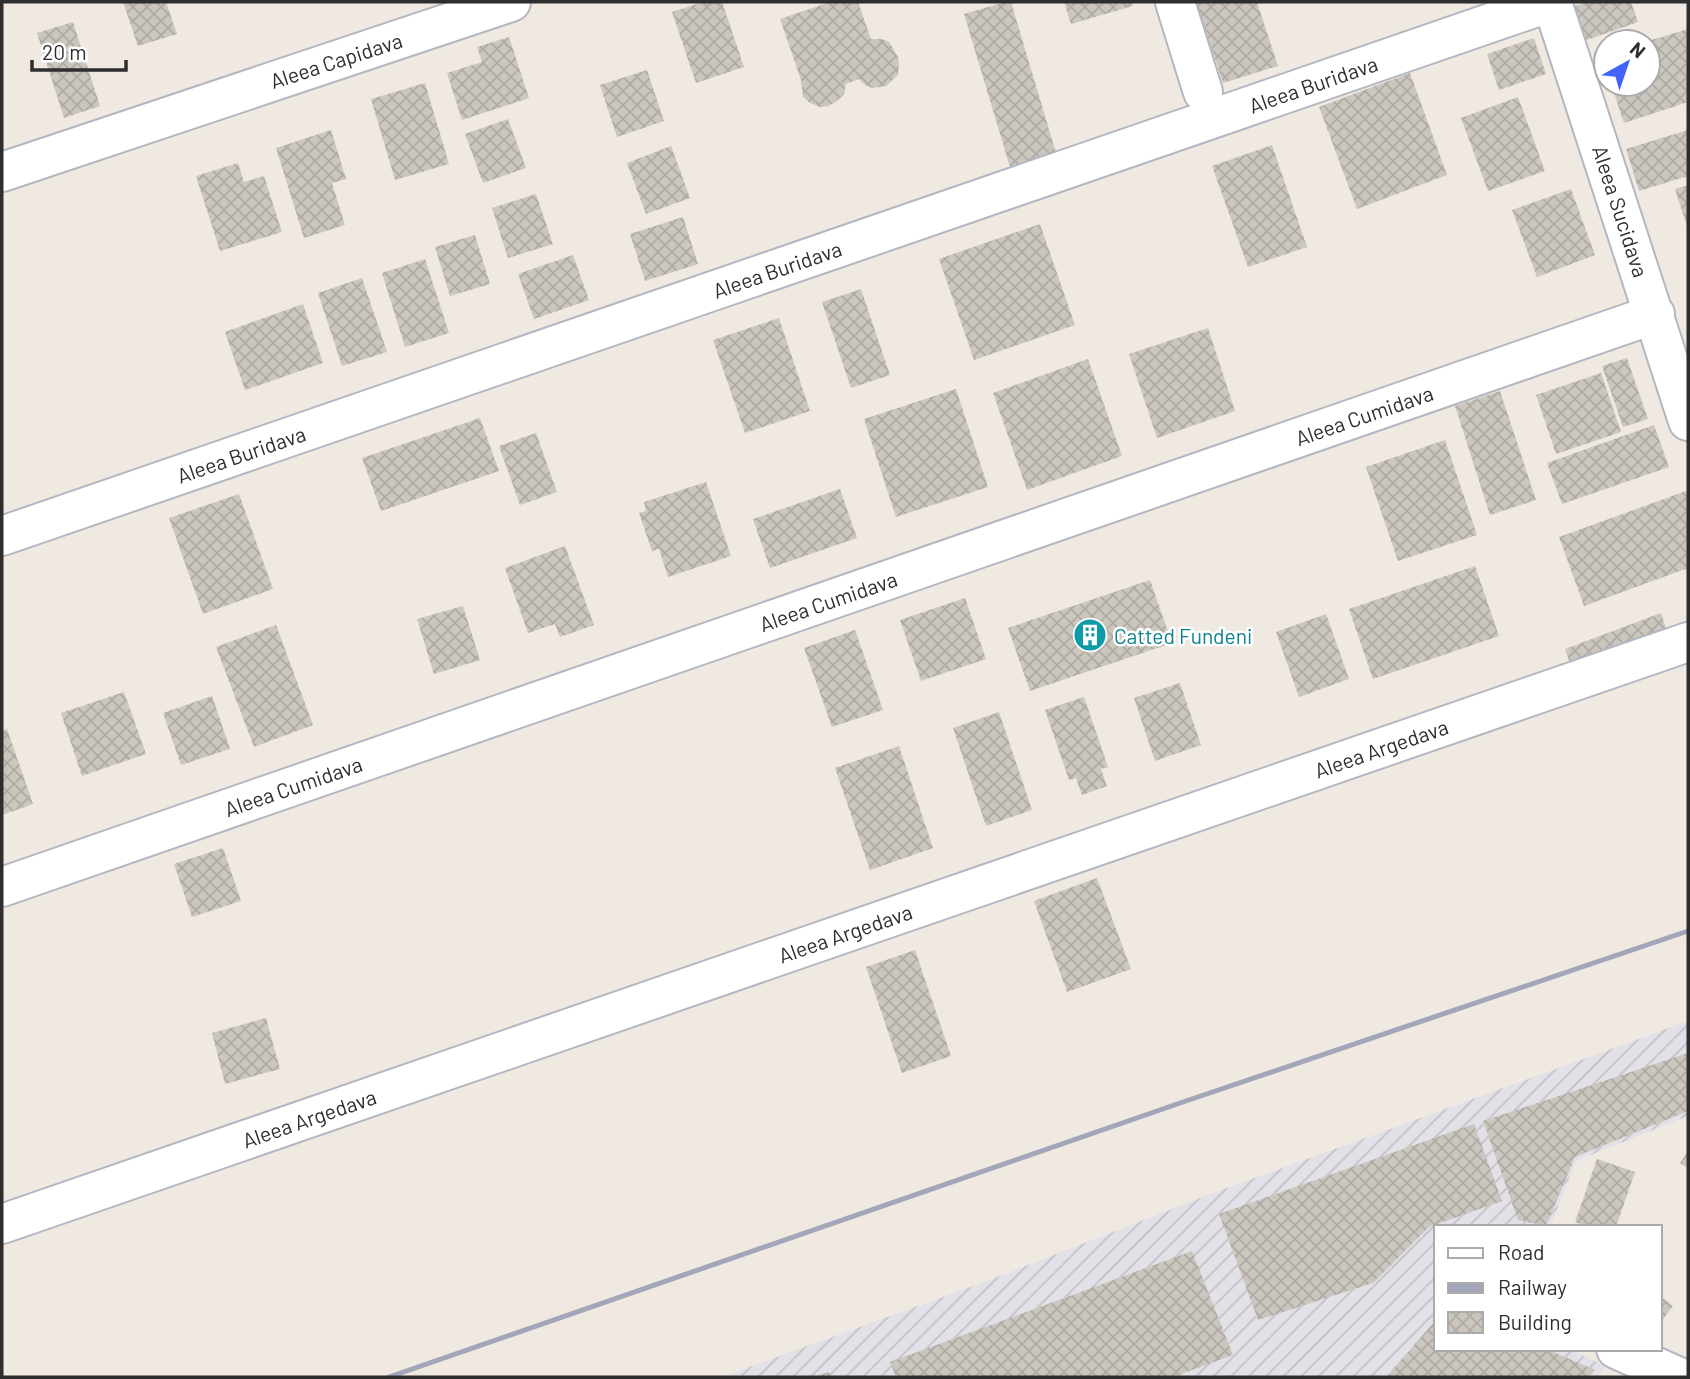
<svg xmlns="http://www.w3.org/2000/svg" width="1690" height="1379" viewBox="0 0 1690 1379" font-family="Barlow,sans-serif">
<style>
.industrial{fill:url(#industrial-furrows)}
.building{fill:url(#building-cross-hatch)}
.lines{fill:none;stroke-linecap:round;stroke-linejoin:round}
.minor-casing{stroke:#b4b7c1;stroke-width:42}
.minor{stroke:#fff;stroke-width:38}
.rail{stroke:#a3a6b8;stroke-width:5}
.labels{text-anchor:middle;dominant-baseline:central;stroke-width:5;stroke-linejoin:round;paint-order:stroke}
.street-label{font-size:21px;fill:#2e2e2e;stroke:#fff}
.culture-label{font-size:21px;fill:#0d838f;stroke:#fff;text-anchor:start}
</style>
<defs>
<pattern id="industrial-furrows" width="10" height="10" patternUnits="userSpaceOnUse" patternTransform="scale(1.75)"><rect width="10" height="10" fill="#e3e1e8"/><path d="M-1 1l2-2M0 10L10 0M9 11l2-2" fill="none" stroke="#c3c1c7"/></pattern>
<pattern id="building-cross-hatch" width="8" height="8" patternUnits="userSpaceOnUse" patternTransform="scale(1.75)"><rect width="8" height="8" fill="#cbc7bf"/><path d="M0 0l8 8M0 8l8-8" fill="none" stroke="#afaba4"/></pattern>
</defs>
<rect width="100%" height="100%" fill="#efe9e1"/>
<path class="industrial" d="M 1688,1021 L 1688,1116 L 1576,1161 L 1550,1227 L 1436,1227 L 1436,1349 L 1568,1349 L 1606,1366 L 1597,1377 L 722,1377 L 995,1278 L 1205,1196 Z"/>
<path class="building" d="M 123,2 L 166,2 L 177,34 L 138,46 Z
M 703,2 L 722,2 L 744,67 L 696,83 L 672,12 Z
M 830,2 L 858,2 L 871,39 L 882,39 L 889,42 L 898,57 L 899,65 L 898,75 L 886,86 L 872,88 L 865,85 L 859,79 L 846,84 L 844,94 L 838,100 L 829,106 L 820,107 L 810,103 L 803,97 L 801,80 L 780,19 Z
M 1005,2 L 1011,2 L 1056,153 L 1010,167 L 964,14 Z
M 1064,2 L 1132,2 L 1133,6 L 1071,24 Z
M 1196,2 L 1257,2 L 1278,66 L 1223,83 Z
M 1587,2 L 1631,2 L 1638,22 L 1584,41 L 1572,7 Z
M 73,22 L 100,106 L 64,118 L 37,33 Z
M 1688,29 L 1688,102 L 1624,123 L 1611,84 L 1648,84 L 1648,41 Z
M 509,37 L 529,98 L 462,120 L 447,73 L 482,62 L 477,47 Z
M 1534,38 L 1546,74 L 1499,90 L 1487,54 Z
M 647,70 L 664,121 L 617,137 L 600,85 Z
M 1410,73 L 1447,175 L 1357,209 L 1319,107 Z
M 425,83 L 449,164 L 395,180 L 371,99 Z
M 1518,97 L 1545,171 L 1488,191 L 1461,118 Z
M 508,119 L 526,168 L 483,183 L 465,134 Z
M 331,130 L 346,179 L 332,183 L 345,225 L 304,238 L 276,148 Z
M 1688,130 L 1688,176 L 1639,191 L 1626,149 Z
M 1272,145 L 1307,247 L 1248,267 L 1212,166 Z
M 671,146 L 690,198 L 646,214 L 627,163 Z
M 238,163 L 244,182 L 264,176 L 282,232 L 220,251 L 196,176 Z
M 1688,185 L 1688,229 L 1675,189 Z
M 1571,189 L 1595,255 L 1537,277 L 1512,210 Z
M 536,194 L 553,244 L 508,258 L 492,208 Z
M 683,217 L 698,264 L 645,281 L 630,234 Z
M 1040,224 L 1075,325 L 974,360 L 939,259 Z
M 475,235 L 490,284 L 450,296 L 435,247 Z
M 573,255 L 589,300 L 534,319 L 518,274 Z
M 425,259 L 449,333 L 405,347 L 382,273 Z
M 362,278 L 387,352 L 342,366 L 318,293 Z
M 861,289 L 890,375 L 851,388 L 822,302 Z
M 303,304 L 323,363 L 245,390 L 225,332 Z
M 779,318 L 810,411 L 745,433 L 713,340 Z
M 1208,328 L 1235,411 L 1157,438 L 1129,354 Z
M 1627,358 L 1648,419 L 1623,427 L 1602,366 Z
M 1088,359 L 1122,456 L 1027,490 L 993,393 Z
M 1601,373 L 1621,432 L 1556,454 L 1536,395 Z
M 956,389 L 988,487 L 896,517 L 864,419 Z
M 1500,391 L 1536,500 L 1490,515 L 1455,406 Z
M 480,418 L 499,471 L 381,511 L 362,458 Z
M 1654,425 L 1669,467 L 1562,504 L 1547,463 Z
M 536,433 L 557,492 L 520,505 L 499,446 Z
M 1445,440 L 1477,535 L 1398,561 L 1366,467 Z
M 706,482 L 731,556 L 668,577 L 659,549 L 652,551 L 639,513 L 646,511 L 644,502 Z
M 840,489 L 857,538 L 770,568 L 753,519 Z
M 1686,491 L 1688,498 L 1688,568 L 1584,606 L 1559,537 Z
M 239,494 L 273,589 L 203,614 L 169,518 Z
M 565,546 L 594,625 L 560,637 L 555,624 L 528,633 L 505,568 Z
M 1475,566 L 1499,636 L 1373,679 L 1349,609 Z
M 1150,580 L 1172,643 L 1030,691 L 1008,628 Z
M 965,598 L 986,659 L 921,681 L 900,620 Z
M 463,606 L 480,660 L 434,674 L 417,619 Z
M 1661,613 L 1669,637 L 1573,672 L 1565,649 Z
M 1326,614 L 1349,679 L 1299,697 L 1276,632 Z
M 276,625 L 313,725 L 254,747 L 216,647 Z
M 855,630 L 883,710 L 832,727 L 804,648 Z
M 1180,683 L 1201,745 L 1155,761 L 1134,698 Z
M 124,692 L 146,754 L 82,776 L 61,713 Z
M 212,696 L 230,749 L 181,765 L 163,713 Z
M 1084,697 L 1108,767 L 1101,769 L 1107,786 L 1082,795 L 1076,778 L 1069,780 L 1045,710 Z
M 999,712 L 1032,810 L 986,826 L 953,728 Z
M 7,729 L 33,804 L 2,815 L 2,731 Z
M 899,746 L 933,848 L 870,870 L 835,768 Z
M 223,848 L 241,901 L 192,917 L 174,864 Z
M 1097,878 L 1131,969 L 1067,992 L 1034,901 Z
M 915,950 L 951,1056 L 902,1073 L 866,967 Z
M 266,1018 L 280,1069 L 225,1084 L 212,1033 Z
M 1688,1053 L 1688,1111 L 1575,1157 L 1546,1226 L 1518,1220 L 1483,1121 Z
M 1474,1124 L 1502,1201 L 1429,1227 L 1373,1283 L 1258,1320 L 1219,1214 Z
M 1688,1151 L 1688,1168 L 1680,1163 Z
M 1597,1159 L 1635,1172 L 1616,1227 L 1587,1227 L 1575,1222 Z
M 1192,1251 L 1233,1355 L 1173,1377 L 896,1377 L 890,1362 Z
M 1660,1296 L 1673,1306 L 1660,1323 Z
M 1436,1320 L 1436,1349 L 1546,1349 L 1595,1370 L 1589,1377 L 1386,1377 Z
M 829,1372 L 831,1377 L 813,1377 Z"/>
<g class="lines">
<defs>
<path id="minor" d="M 1175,2 L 1203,92
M 1552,2 L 1688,421
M 2,172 L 511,2
M 2,536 L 1551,2
M 2,887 L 1655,314
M 2,1224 L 1688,642
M 1616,1349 L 1679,1377"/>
</defs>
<use href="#minor" class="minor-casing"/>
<use href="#minor" class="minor"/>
<path class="rail" d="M 389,1377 L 1183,1102 L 1688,931"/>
</g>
<defs>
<symbol id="building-disc" viewBox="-11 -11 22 22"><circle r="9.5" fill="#0f9aa8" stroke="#fff"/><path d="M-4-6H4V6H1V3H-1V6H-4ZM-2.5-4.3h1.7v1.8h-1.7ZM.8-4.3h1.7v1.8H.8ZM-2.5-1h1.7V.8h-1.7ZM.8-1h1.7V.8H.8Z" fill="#fff"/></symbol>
</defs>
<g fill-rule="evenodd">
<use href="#building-disc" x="1071" y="616" width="38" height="38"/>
</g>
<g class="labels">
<g class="street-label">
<text transform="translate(336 60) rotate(-18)">Aleea Capidava</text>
<text transform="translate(1313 84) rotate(-19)">Aleea Buridava</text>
<text transform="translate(1621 211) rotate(72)">Aleea Sucidava</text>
<text transform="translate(777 269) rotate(-19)">Aleea Buridava</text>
<text transform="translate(1364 415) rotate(-19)">Aleea Cumidava</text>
<text transform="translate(241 454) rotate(-19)">Aleea Buridava</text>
<text transform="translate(828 601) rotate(-19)">Aleea Cumidava</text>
<text transform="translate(1381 748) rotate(-19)">Aleea Argedava</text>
<text transform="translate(293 786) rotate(-19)">Aleea Cumidava</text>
<text transform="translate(845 933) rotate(-19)">Aleea Argedava</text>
<text transform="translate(309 1118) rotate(-19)">Aleea Argedava</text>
</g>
<g class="culture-label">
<text x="1114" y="635">Catted Fundeni</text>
</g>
</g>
<rect width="1690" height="1379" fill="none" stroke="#2e2e2e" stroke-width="7"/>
<rect x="1434" y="1225" width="228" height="126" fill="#ffffff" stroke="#ababab" stroke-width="2"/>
<rect x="1448" y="1248" width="35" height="10" fill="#ffffff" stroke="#ababab" stroke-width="2"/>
<text x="1498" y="1260" font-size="21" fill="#2e2e2e">Road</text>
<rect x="1448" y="1283" width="35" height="10" fill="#a3a6b8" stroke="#ababab" stroke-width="2"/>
<text x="1498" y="1295" font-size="21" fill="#2e2e2e">Railway</text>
<rect x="1448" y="1312" width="35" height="21" fill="url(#building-cross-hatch)" stroke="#ababab" stroke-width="2"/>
<text x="1498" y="1330" font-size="21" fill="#2e2e2e">Building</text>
<g transform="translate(1627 63) rotate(40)"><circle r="33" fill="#ffffff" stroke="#ababab" stroke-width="2"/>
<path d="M0-5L12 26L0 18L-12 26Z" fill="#4264fb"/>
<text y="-10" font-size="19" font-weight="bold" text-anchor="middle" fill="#2e2e2e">N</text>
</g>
<path d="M32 60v10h94v-10" fill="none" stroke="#2e2e2e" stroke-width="3.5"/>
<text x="42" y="60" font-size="21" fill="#2e2e2e" stroke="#ffffff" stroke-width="5" paint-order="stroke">20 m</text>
</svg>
